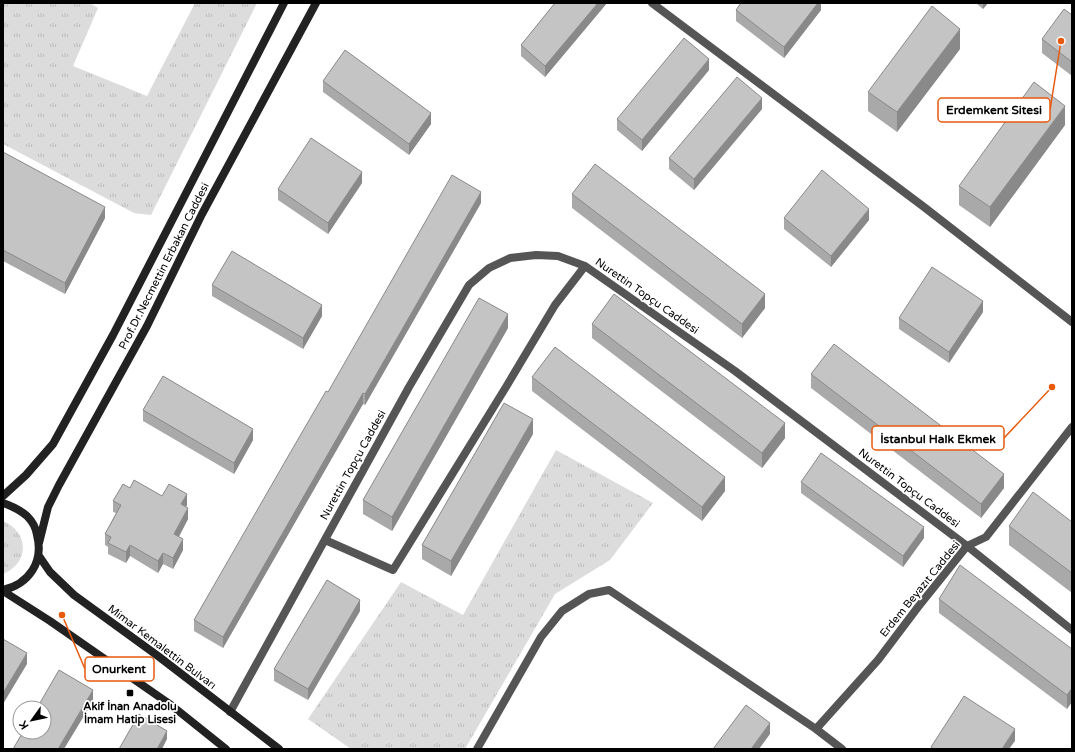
<svg xmlns="http://www.w3.org/2000/svg" width="1075" height="752" viewBox="0 0 1075 752" font-family="'Varela Round',sans-serif">
<style>
.grass{fill:url(#grass-tufts)}
.lines{fill:none;stroke-linecap:round;stroke-linejoin:round}
.minor{stroke:#555;stroke-width:8}
.tertiary{stroke:#555;stroke-width:8}
.secondary{stroke:#222;stroke-width:8}
.wall{fill:#a9a9a9}
.shaded-wall{fill:#898989}
.building{fill:#c4c4c4;stroke:#898989}
.poi-dot{fill:#000;stroke:#fff;stroke-width:1.5}
.labels{text-anchor:middle;dominant-baseline:central;stroke-width:3.5;stroke-linejoin:round;paint-order:stroke}
.street-label{font-size:11px;fill:#000;stroke:#fff}
.poi-label{font-size:11px;font-weight:bold;fill:#000;stroke:#fff}
.leader{fill:none;stroke:#e8590c;stroke-width:1.5}
.callout-dot{fill:#e8590c;stroke:#fff;stroke-width:1.5}
.callout{fill:#fff;stroke:#e8590c;stroke-width:1.5}
.callout-label{font-size:12px;text-anchor:middle;font-weight:bold;fill:#000}
</style>
<defs>
<pattern id="grass-tufts" width="24" height="20" patternUnits="userSpaceOnUse"><rect width="24" height="20" fill="#dcdcdc"/><path d="M3 7l-1-3M5 7V3M7 7l1-3M15 17l-1-3M17 17v-4M19 17l1-3" fill="none" stroke="#bbb"/></pattern>
</defs>
<rect width="100%" height="100%" fill="#fff"/>
<path class="grass" d="M 3,3 L 90,3 L 98,8 L 73,66 L 147,96 L 195,3 L 257,3 L 151,215 L 134,213 L 3,144 Z
M 556,450 L 653,503 L 610,560 L 555,594 L 465,749 L 351,749 L 308,719 L 401,582 L 463,615 Z
M 3,521 C 29,532 30,563 3,574 Z"/>
<g class="lines">
<path class="minor" d="M 652,3 L 924,207 L 1072,322
M 325,540 L 393,570 L 506,387 L 555,305 L 585,266
M 230,712 L 409,387 L 469,285 L 489,268 L 510,258 L 536,255 L 558,256 L 585,266 L 735,371 L 967,546 L 1072,630"/>
<path class="tertiary" d="M 816,729 L 878,660 L 918,607 L 967,546 L 986,537 L 1072,427
M 477,749 L 541,637 L 562,611 L 589,594 L 609,590 L 816,729 L 842,749"/>
<path class="secondary" d="M 3,496 L 26,475 L 53,444 L 113,335 L 284,3
M 3,503 C 12,506 20,510 27,516 C 32,521 36,528 37,535 C 44,562 29,584 3,590
M 39,543 L 48,507 L 59,485 L 147,326 L 202,214 L 316,3
M 39,556 L 50,572 L 74,595 L 158,656 L 279,749
M 3,591 L 50,621 L 171,705 L 226,749"/>
</g>
<path class="wall" d="M 555,3 L 607,3 L 545,77 L 521,56 L 521,45 Z
M 821,3 L 821,10 L 784,58 L 736,21 L 736,10 Z
M 976,3 L 988,3 L 983,9 Z
M 1072,15 L 1072,76 L 1042,53 L 1042,39 Z
M 960,49 L 897,132 L 868,111 L 868,92 Z
M 709,70 L 642,151 L 617,130 L 617,119 Z
M 323,81 L 431,124 L 409,155 L 323,92 Z
M 762,109 L 694,190 L 669,169 L 669,158 Z
M 1065,125 L 990,227 L 959,205 L 959,186 Z
M 3,152 L 105,218 L 65,294 L 3,261 Z
M 362,183 L 328,234 L 278,200 L 278,189 Z
M 572,194 L 765,308 L 742,338 L 572,208 Z
M 481,203 L 365,405 L 363,404 L 223,648 L 194,631 L 194,620 L 328,392 Z
M 784,218 L 869,220 L 831,267 L 784,229 Z
M 212,285 L 322,316 L 303,349 L 212,296 Z
M 983,312 L 949,363 L 899,329 L 899,318 Z
M 592,324 L 785,438 L 762,468 L 592,338 Z
M 508,328 L 392,531 L 363,514 L 363,500 Z
M 811,374 L 1004,488 L 981,518 L 811,388 Z
M 532,377 L 725,491 L 702,521 L 532,391 Z
M 143,410 L 253,440 L 234,474 L 143,421 Z
M 533,434 L 451,576 L 422,559 L 422,545 Z
M 801,482 L 924,538 L 903,567 L 801,493 Z
M 162,496 L 187,505 L 186,507 L 188,519 L 179,537 L 183,550 L 173,569 L 163,564 L 158,573 L 130,556 L 126,563 L 108,554 L 108,547 L 105,545 L 105,534 L 116,513 L 113,512 L 113,501 Z
M 1072,522 L 1072,593 L 1009,545 L 1009,526 Z
M 939,599 L 1072,649 L 1067,709 L 939,613 Z
M 360,611 L 308,700 L 274,681 L 274,669 Z"/>
<path class="shaded-wall" d="M 598,3 L 607,3 L 545,77 L 545,66 Z
M 818,3 L 821,3 L 821,10 L 784,58 L 784,47 Z
M 983,3 L 988,3 L 983,9 Z
M 960,29 L 960,49 L 897,132 L 897,112 Z
M 709,59 L 709,70 L 642,151 L 642,140 Z
M 762,98 L 762,109 L 694,190 L 694,179 Z
M 1065,106 L 1065,125 L 990,227 L 990,207 Z
M 431,113 L 431,124 L 409,155 L 409,144 Z
M 362,172 L 362,183 L 328,234 L 328,223 Z
M 481,192 L 481,203 L 365,405 L 365,394 Z
M 105,207 L 105,218 L 65,294 L 65,283 Z
M 869,209 L 869,220 L 831,267 L 831,256 Z
M 765,294 L 765,308 L 742,338 L 742,324 Z
M 983,301 L 983,312 L 949,363 L 949,352 Z
M 322,305 L 322,316 L 303,349 L 303,338 Z
M 508,314 L 508,328 L 392,531 L 392,517 Z
M 363,393 L 363,404 L 223,648 L 223,637 Z
M 533,419 L 533,434 L 451,576 L 451,561 Z
M 785,423 L 785,438 L 762,468 L 762,453 Z
M 253,429 L 253,440 L 234,474 L 234,463 Z
M 1004,474 L 1004,488 L 981,518 L 981,504 Z
M 725,477 L 725,491 L 702,521 L 702,507 Z
M 187,494 L 187,505 L 181,515 L 181,504 Z
M 188,508 L 188,519 L 174,545 L 174,534 Z
M 924,527 L 924,538 L 903,567 L 903,556 Z
M 183,539 L 183,550 L 173,569 L 173,558 Z
M 130,545 L 130,556 L 126,563 L 126,552 Z
M 163,553 L 163,564 L 158,573 L 158,561 Z
M 360,600 L 360,611 L 308,700 L 308,689 Z
M 27,653 L 27,664 L 3,704 L 3,693 Z
M 1072,688 L 1072,702 L 1067,709 L 1067,695 Z
M 93,690 L 93,701 L 64,749 L 58,749 Z
M 770,723 L 770,734 L 759,749 L 751,749 Z
M 1015,729 L 1015,741 L 1009,749 L 1002,749 Z
M 167,731 L 167,739 L 162,749 L 157,749 Z"/>
<path class="building" d="M 555,3 L 598,3 L 545,66 L 521,45 Z
M 741,3 L 818,3 L 784,47 L 736,10 Z
M 932,6 L 960,29 L 897,112 L 868,92 Z
M 1064,9 L 1072,15 L 1072,62 L 1042,39 Z
M 684,38 L 709,59 L 642,140 L 617,119 Z
M 345,50 L 431,113 L 409,144 L 323,81 Z
M 737,77 L 762,98 L 694,179 L 669,158 Z
M 1034,82 L 1065,106 L 990,207 L 959,186 Z
M 311,138 L 362,172 L 328,223 L 278,189 Z
M 3,152 L 105,207 L 65,283 L 3,250 Z
M 595,164 L 765,294 L 742,324 L 572,194 Z
M 822,170 L 869,209 L 831,256 L 784,218 Z
M 452,175 L 481,192 L 365,394 L 363,393 L 223,637 L 194,620 L 286,460 L 326,391 L 328,392 Z
M 232,251 L 322,305 L 303,338 L 212,285 Z
M 932,267 L 983,301 L 949,352 L 899,318 Z
M 614,294 L 785,423 L 762,453 L 592,324 Z
M 479,298 L 508,314 L 392,517 L 363,500 Z
M 834,344 L 1004,474 L 981,504 L 811,374 Z
M 555,347 L 725,477 L 702,507 L 532,377 Z
M 163,376 L 253,429 L 234,463 L 143,410 Z
M 504,403 L 533,419 L 451,561 L 422,545 Z
M 821,453 L 924,527 L 903,556 L 801,482 Z
M 134,480 L 162,496 L 169,484 L 187,494 L 181,504 L 188,508 L 174,534 L 183,539 L 173,558 L 163,553 L 158,561 L 130,545 L 126,552 L 108,543 L 111,537 L 105,534 L 121,505 L 113,501 L 123,484 L 130,488 Z
M 1033,492 L 1072,522 L 1072,573 L 1009,526 Z
M 960,565 L 1072,649 L 1072,688 L 1067,695 L 939,599 Z
M 327,580 L 360,600 L 308,689 L 274,669 Z
M 3,639 L 27,653 L 3,693 Z
M 59,670 L 93,690 L 58,749 L 13,749 L 23,732 L 44,732 L 44,708 L 37,708 Z
M 964,696 L 1015,729 L 1002,749 L 934,749 L 931,747 Z
M 746,705 L 770,723 L 751,749 L 713,749 Z
M 139,714 L 167,731 L 157,749 L 119,749 Z"/>
<rect class="poi-dot" x="126" y="689" width="8" height="8" rx="2"/>
<g class="labels">
<g class="street-label">
<text transform="translate(164 266) rotate(-63)">Prof.Dr.Necmettin Erbakan Caddesi</text>
<text transform="translate(647 296) rotate(35)">Nurettin Topçu Caddesi</text>
<text transform="translate(353 465) rotate(-61)">Nurettin Topçu Caddesi</text>
<text transform="translate(909 488) rotate(37)">Nurettin Topçu Caddesi</text>
<text transform="translate(920 589) rotate(-51)">Erdem Beyazıt Caddesi</text>
<text transform="translate(162 647) rotate(37)">Mimar Kemalettin Bulvarı</text>
</g>
<g class="poi-label">
<text x="130" y="706">Akif İnan Anadolu<tspan x="130" dy="13">İmam Hatip Lisesi</tspan></text>
</g>
</g>
<path class="leader" d="M1061 41L1050 110M1052 387L1004 438M62 615L85 669"/>
<g class="callout-dot">
<circle cx="1061" cy="41" r="4"/>
<circle cx="1052" cy="387" r="4"/>
<circle cx="62" cy="615" r="4"/>
</g>
<g class="callout">
<rect x="938" y="98" width="112" height="24" rx="4"/>
<rect x="872" y="426" width="132" height="24" rx="4"/>
<rect x="85" y="657" width="69" height="24" rx="4"/>
</g>
<g class="callout-label">
<text x="994" y="114">Erdemkent Sitesi</text>
<text x="938" y="443">İstanbul Halk Ekmek</text>
<text x="119" y="673">Onurkent</text>
</g>
<rect width="1075" height="752" fill="none" stroke="#000000" stroke-width="8"/>
<g transform="translate(32 720) rotate(237)"><circle r="19" fill="#ffffff" stroke="#999999"/>
<path d="M0-3L7 15L0 10L-7 15Z" fill="#000000"/>
<text y="-6" font-size="11" font-weight="bold" text-anchor="middle" fill="#000000">K</text>
</g>
</svg>
